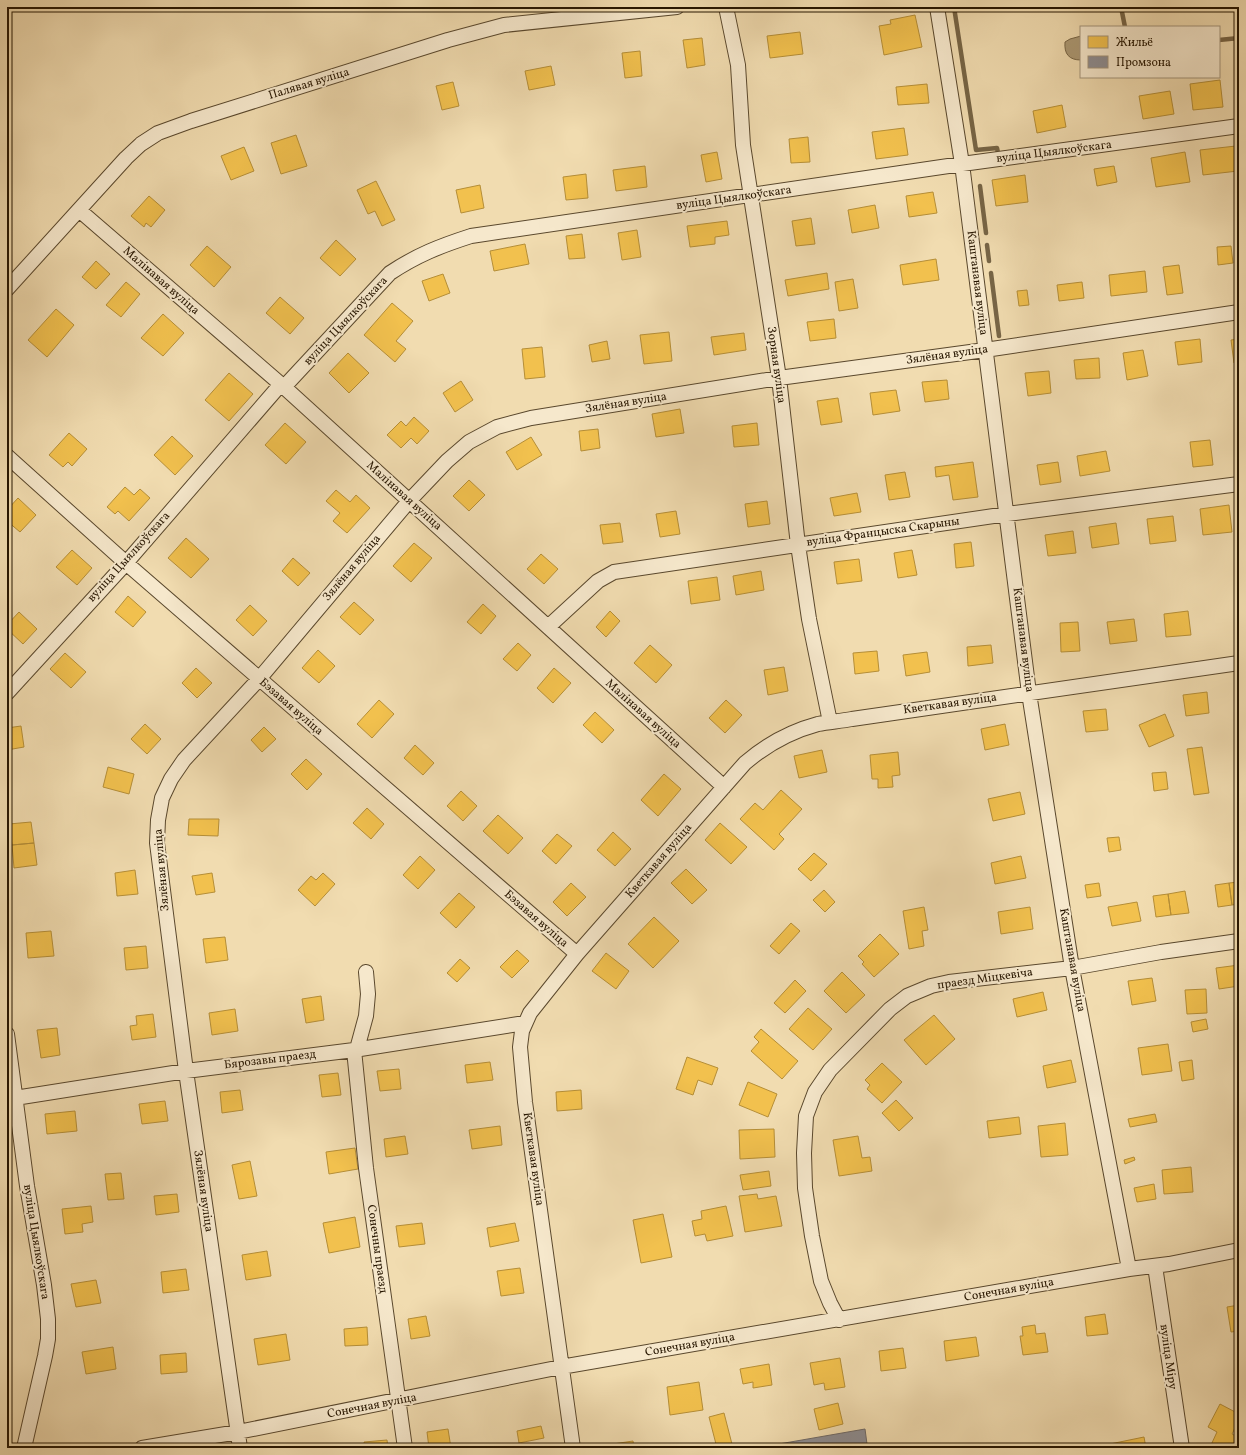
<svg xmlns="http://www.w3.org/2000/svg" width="1246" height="1455" viewBox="0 0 1246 1455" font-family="Vollkorn,serif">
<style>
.water{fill:#ac9974;stroke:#776546}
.homes{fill:#f2c14e;stroke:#b58e37}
.industry{fill:#8d8d92;stroke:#6e6966}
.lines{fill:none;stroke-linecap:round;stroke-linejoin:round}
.stream{stroke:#776546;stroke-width:4.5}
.minor-casing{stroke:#5a482d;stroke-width:16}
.minor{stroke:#f6e8cc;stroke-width:14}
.labels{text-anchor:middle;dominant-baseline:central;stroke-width:4;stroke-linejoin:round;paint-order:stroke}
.street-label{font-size:12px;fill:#271601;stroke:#f6e8cc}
</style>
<rect width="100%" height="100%" fill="#f1dcb0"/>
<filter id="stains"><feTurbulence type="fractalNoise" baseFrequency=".005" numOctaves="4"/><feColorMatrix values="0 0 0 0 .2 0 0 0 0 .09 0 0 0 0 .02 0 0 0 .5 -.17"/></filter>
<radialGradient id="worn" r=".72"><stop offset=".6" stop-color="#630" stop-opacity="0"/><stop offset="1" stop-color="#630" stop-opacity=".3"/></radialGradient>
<path class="water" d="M 1081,36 L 1081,60 C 1069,60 1064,54 1065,42 L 1070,39 Z"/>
<path class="homes" d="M 915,15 L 922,47 L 884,55 L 879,26 L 891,24 L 890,20 Z
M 800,32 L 803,54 L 770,58 L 767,36 Z
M 702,38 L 705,65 L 687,68 L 683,40 Z
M 640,51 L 642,76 L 625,78 L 622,53 Z
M 551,66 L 555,85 L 529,90 L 525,71 Z
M 1220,80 L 1223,107 L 1193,110 L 1190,84 Z
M 453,82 L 459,106 L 442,110 L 436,86 Z
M 927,84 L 929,103 L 898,105 L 896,87 Z
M 1170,91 L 1174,114 L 1143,119 L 1139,96 Z
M 1062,105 L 1066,127 L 1037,133 L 1033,111 Z
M 904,128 L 908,155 L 876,159 L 872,132 Z
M 296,135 L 307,166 L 281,174 L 271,143 Z
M 808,137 L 810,162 L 791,163 L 789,139 Z
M 1236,146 L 1238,171 L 1203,175 L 1200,150 Z
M 244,147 L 254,171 L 231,180 L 221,156 Z
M 717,152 L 722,179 L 706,182 L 701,155 Z
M 1185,152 L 1190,182 L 1156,187 L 1151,158 Z
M 645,166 L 647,187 L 616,191 L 613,170 Z
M 1114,166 L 1117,182 L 1097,186 L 1094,169 Z
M 586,174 L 588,198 L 566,200 L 563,177 Z
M 1025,175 L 1028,202 L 996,206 L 992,180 Z
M 376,181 L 395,220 L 382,226 L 375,211 L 368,214 L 357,190 Z
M 480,185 L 484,208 L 461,213 L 456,190 Z
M 933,192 L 937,213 L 909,217 L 906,196 Z
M 149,196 L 165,210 L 151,227 L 146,223 L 144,227 L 131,216 Z
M 875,205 L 879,228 L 852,233 L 848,210 Z
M 811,218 L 815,244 L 796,246 L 792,221 Z
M 727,221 L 729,235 L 715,237 L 715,244 L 690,247 L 687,226 Z
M 637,230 L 641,257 L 622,260 L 618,233 Z
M 582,234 L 585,258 L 569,259 L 566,236 Z
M 336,240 L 356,259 L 340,276 L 320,258 Z
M 525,244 L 529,264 L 494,271 L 490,251 Z
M 207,246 L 231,267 L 214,287 L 190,265 Z
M 1231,246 L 1233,263 L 1218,265 L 1217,247 Z
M 936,259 L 939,280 L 903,285 L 900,265 Z
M 96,261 L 110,274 L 96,289 L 82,277 Z
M 1179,265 L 1183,293 L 1167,295 L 1163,267 Z
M 1145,271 L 1147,292 L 1111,296 L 1109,275 Z
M 827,273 L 829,289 L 788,296 L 785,280 Z
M 443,274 L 450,293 L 429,301 L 422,281 Z
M 853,279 L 858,308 L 839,311 L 835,282 Z
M 126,282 L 140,294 L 121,317 L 106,305 Z
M 1082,282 L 1084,298 L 1059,301 L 1057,285 Z
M 1027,290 L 1029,305 L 1019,306 L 1017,291 Z
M 280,297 L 304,318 L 290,334 L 266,313 Z
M 392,303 L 413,321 L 396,341 L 406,349 L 395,362 L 364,335 Z
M 56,309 L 74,325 L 47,357 L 28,340 Z
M 163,314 L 184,333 L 163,356 L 141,338 Z
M 834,319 L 836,338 L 810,341 L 807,322 Z
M 669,332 L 672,361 L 644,364 L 640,335 Z
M 744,333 L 746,350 L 714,355 L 711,337 Z
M 1200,339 L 1202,362 L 1178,365 L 1175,342 Z
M 1239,339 L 1239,362 L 1234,363 L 1231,340 Z
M 607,341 L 610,359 L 592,362 L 589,345 Z
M 542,347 L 545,377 L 525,379 L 522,349 Z
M 1143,350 L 1148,376 L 1127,380 L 1123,353 Z
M 348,353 L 369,373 L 349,393 L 329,373 Z
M 1099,358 L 1100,378 L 1076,379 L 1074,360 Z
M 1049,371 L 1051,393 L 1028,396 L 1025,373 Z
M 229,373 L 253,394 L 229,421 L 205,400 Z
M 947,380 L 949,399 L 925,402 L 922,382 Z
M 461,381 L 473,400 L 455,412 L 443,393 Z
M 896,390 L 900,411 L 873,415 L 870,393 Z
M 838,398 L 842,422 L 821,425 L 817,401 Z
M 680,409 L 684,433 L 656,437 L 652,414 Z
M 414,417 L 429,431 L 417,444 L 411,438 L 401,448 L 387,435 L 401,421 L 406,426 Z
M 285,423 L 306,442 L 286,464 L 265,445 Z
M 757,423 L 759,445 L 734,447 L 732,426 Z
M 598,429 L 600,448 L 581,451 L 579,431 Z
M 69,433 L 87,449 L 72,466 L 68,462 L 63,467 L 49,455 Z
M 172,436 L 193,456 L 175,475 L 154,455 Z
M 531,437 L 542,455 L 517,470 L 506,452 Z
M 1239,438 L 1239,459 L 1237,460 L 1235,439 Z
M 1210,440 L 1213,465 L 1193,467 L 1190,442 Z
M 1106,451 L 1110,471 L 1080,476 L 1077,456 Z
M 973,462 L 978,497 L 953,500 L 949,475 L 936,477 L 935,467 Z
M 1058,462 L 1061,482 L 1040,485 L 1037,465 Z
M 905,472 L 910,497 L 889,500 L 885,475 Z
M 469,480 L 485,495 L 469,511 L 453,496 Z
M 125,487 L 134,495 L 140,489 L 150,498 L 129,521 L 118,511 L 115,514 L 107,507 Z
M 336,490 L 350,502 L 356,495 L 370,508 L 347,533 L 333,521 L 340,513 L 326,501 Z
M 857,493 L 861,512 L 834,516 L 830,498 Z
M 18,498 L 36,515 L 20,532 L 7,521 L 7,510 Z
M 767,501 L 770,524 L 748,527 L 745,504 Z
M 1229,505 L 1232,532 L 1203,535 L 1200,509 Z
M 676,511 L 680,534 L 660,537 L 656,514 Z
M 1173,516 L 1176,541 L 1150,544 L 1147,519 Z
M 620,523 L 623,542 L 603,544 L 600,525 Z
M 1116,523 L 1119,544 L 1092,548 L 1089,527 Z
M 1073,531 L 1076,553 L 1048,556 L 1045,535 Z
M 186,538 L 209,559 L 191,578 L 168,558 Z
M 971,542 L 974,566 L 956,568 L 954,544 Z
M 414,543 L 432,558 L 411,582 L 393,566 Z
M 72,550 L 92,568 L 77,585 L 56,567 Z
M 912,550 L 917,575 L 898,578 L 894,553 Z
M 541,554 L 558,569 L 544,584 L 527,569 Z
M 293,558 L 310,573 L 298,586 L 282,571 Z
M 859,559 L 862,581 L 837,584 L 834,562 Z
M 761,571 L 764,590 L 736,595 L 733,576 Z
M 717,577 L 720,600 L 691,604 L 688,581 Z
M 128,596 L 146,612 L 133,627 L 115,612 Z
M 354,602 L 374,620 L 360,635 L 340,617 Z
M 483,604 L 496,616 L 481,634 L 467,622 Z
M 250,605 L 267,621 L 253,636 L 236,620 Z
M 610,611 L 620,621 L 606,637 L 596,627 Z
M 1188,611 L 1191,635 L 1166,637 L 1164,614 Z
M 19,612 L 37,629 L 23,644 L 7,629 L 7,625 Z
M 1134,619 L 1137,641 L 1110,644 L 1107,622 Z
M 1078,622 L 1080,651 L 1061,652 L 1060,623 Z
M 518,643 L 531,655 L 517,671 L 503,659 Z
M 650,645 L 672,665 L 656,683 L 634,663 Z
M 991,645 L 993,663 L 968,666 L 967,647 Z
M 318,650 L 335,666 L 319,683 L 302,668 Z
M 877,651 L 879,671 L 855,674 L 853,653 Z
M 927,652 L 930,672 L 906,676 L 903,655 Z
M 65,653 L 86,672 L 71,688 L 50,669 Z
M 784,667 L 788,691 L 768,695 L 764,670 Z
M 196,668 L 212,683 L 197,698 L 182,683 Z
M 554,668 L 571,683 L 553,703 L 537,688 Z
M 1207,692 L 1209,713 L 1186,716 L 1183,695 Z
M 379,700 L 394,714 L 372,738 L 357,724 Z
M 726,700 L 742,715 L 725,733 L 709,718 Z
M 1106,709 L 1108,730 L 1086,732 L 1083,711 Z
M 595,712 L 614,730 L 602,743 L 583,725 Z
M 1165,714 L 1174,736 L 1149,747 L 1139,725 Z
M 145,724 L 161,739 L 147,754 L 131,739 Z
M 1005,724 L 1009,745 L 985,750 L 981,729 Z
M 21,726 L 24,747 L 7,750 L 7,728 Z
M 264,727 L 276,739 L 262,752 L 251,740 Z
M 415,745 L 434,763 L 423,775 L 404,758 Z
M 1202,747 L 1209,793 L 1194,795 L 1187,749 Z
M 822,750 L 827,772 L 799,778 L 794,756 Z
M 898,752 L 900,775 L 892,776 L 893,787 L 878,788 L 878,779 L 872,779 L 870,755 Z
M 306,759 L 322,774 L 307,790 L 291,774 Z
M 108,767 L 134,774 L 129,794 L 103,787 Z
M 1166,772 L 1168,789 L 1154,791 L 1152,773 Z
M 664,774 L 681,789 L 658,816 L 641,800 Z
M 781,790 L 802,809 L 779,834 L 784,839 L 774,850 L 740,819 L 755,803 L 763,810 Z
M 461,791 L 477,806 L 463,821 L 447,806 Z
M 1020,792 L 1025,814 L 993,821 L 988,799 Z
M 367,808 L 384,824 L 371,839 L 353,823 Z
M 498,815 L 523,838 L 508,854 L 483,831 Z
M 189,819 L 219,819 L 218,836 L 188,835 Z
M 31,822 L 34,843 L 12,845 L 9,824 Z
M 720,823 L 747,847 L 731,864 L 705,840 Z
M 613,832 L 631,849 L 615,866 L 597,850 Z
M 557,834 L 572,846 L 556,864 L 542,851 Z
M 1119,837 L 1121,850 L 1109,852 L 1107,838 Z
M 34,843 L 37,865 L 14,868 L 12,845 Z
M 814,853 L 827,864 L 811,881 L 798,869 Z
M 420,856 L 435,870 L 418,889 L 403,875 Z
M 1021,856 L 1026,878 L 995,884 L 991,863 Z
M 686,869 L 707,890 L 692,904 L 671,883 Z
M 135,870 L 138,894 L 117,896 L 115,873 Z
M 212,873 L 215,892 L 196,895 L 192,876 Z
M 323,873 L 335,884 L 315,906 L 298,890 L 311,876 L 316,880 Z
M 1239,882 L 1239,904 L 1232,905 L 1229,883 Z
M 571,883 L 586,897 L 567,916 L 553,902 Z
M 1099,883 L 1101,896 L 1087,898 L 1085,885 Z
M 1229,883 L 1232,905 L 1218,907 L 1215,885 Z
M 824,890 L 835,902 L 825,912 L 813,900 Z
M 1185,891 L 1189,913 L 1171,915 L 1168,894 Z
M 459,893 L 475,907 L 456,928 L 440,913 Z
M 1168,894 L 1171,915 L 1156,917 L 1153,896 Z
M 1137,902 L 1141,921 L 1112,926 L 1108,907 Z
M 924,907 L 928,930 L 922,931 L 924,946 L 909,949 L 903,911 Z
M 1030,907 L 1033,929 L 1001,934 L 998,912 Z
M 654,917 L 679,941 L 653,968 L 628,944 Z
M 791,923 L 800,931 L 779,954 L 770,946 Z
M 51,931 L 54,956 L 28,958 L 26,933 Z
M 880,934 L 899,954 L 874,977 L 862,964 L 864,962 L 858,956 Z
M 225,937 L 228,960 L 206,963 L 203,939 Z
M 146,946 L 148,968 L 126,970 L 124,948 Z
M 517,950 L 529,961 L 512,978 L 500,967 Z
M 606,953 L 629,971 L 616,989 L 592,971 Z
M 460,959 L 470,968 L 457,982 L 447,973 Z
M 1239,965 L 1239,986 L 1219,989 L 1216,968 Z
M 842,972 L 865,995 L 846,1013 L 824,991 Z
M 1152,978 L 1156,1001 L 1132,1005 L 1128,981 Z
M 795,980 L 806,991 L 785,1013 L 774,1003 Z
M 1206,989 L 1207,1013 L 1187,1014 L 1185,990 Z
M 1043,992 L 1047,1010 L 1017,1017 L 1013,999 Z
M 321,996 L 324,1020 L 306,1023 L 302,999 Z
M 808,1008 L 832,1029 L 813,1050 L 789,1029 Z
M 235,1009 L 238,1031 L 212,1035 L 209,1013 Z
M 153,1014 L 156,1037 L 132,1040 L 130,1026 L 137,1025 L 136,1016 Z
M 934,1015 L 955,1039 L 926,1065 L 904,1040 Z
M 1206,1019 L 1208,1029 L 1193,1032 L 1191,1022 Z
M 57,1028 L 60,1055 L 41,1058 L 37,1030 Z
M 761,1029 L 798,1061 L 782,1079 L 751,1051 L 759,1042 L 754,1037 Z
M 1168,1044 L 1172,1071 L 1142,1075 L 1138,1048 Z
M 687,1057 L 718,1068 L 712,1085 L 698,1080 L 693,1095 L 676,1089 Z
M 1071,1060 L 1076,1082 L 1047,1088 L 1043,1066 Z
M 1192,1060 L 1194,1079 L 1182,1081 L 1179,1062 Z
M 490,1062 L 493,1080 L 467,1083 L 465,1065 Z
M 882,1063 L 902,1082 L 882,1103 L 867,1089 L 870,1085 L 865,1080 Z
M 399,1069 L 401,1089 L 380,1091 L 377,1071 Z
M 338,1073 L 341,1095 L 322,1097 L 319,1075 Z
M 748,1082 L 777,1094 L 768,1117 L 739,1105 Z
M 240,1090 L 243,1110 L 222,1113 L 220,1092 Z
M 581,1090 L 582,1109 L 557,1111 L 556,1092 Z
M 896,1100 L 913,1118 L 899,1131 L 882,1113 Z
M 165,1101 L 168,1121 L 142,1124 L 139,1104 Z
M 75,1111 L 77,1131 L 47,1134 L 45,1114 Z
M 1155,1114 L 1157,1122 L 1130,1127 L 1128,1119 Z
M 1019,1117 L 1021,1134 L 989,1138 L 987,1121 Z
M 1065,1123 L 1068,1155 L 1041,1157 L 1038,1126 Z
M 500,1126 L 502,1145 L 472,1149 L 469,1130 Z
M 774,1129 L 775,1157 L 740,1159 L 739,1130 Z
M 405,1136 L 408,1154 L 386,1157 L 384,1139 Z
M 858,1136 L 862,1158 L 870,1157 L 872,1171 L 839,1176 L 833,1140 Z
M 355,1148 L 358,1169 L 329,1174 L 326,1152 Z
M 1134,1157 L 1135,1160 L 1125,1164 L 1124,1160 Z
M 250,1161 L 257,1196 L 239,1199 L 232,1165 Z
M 1191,1167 L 1193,1192 L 1164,1194 L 1162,1170 Z
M 769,1171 L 771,1186 L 743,1190 L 740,1175 Z
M 121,1173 L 124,1199 L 108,1200 L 105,1174 Z
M 1154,1184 L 1156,1199 L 1137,1202 L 1134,1188 Z
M 177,1194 L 179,1212 L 156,1215 L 154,1196 Z
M 757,1194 L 758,1199 L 776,1196 L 782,1226 L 745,1232 L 739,1196 Z
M 91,1206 L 93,1222 L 82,1224 L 83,1232 L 65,1234 L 62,1209 Z
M 726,1206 L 733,1236 L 707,1241 L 705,1234 L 695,1236 L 692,1221 L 702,1219 L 701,1211 Z
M 663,1214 L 672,1257 L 641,1263 L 633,1220 Z
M 355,1217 L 360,1247 L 329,1253 L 323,1223 Z
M 422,1223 L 425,1244 L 399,1247 L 396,1226 Z
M 515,1223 L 519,1241 L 490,1247 L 487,1228 Z
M 267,1251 L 271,1276 L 246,1280 L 242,1255 Z
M 520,1268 L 524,1293 L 501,1296 L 497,1271 Z
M 186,1269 L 189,1290 L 163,1293 L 161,1272 Z
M 96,1280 L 101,1303 L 76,1307 L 71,1284 Z
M 1239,1305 L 1239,1331 L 1231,1332 L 1227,1307 Z
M 1105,1314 L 1108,1334 L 1087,1336 L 1085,1317 Z
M 426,1316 L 430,1336 L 411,1339 L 408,1319 Z
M 1035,1325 L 1036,1334 L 1045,1333 L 1048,1352 L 1023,1355 L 1020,1336 L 1023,1336 L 1022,1327 Z
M 367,1327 L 368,1345 L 345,1346 L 344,1329 Z
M 286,1334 L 290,1360 L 258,1365 L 254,1339 Z
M 976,1337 L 979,1356 L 946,1361 L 944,1341 Z
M 113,1347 L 116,1369 L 86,1374 L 82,1352 Z
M 903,1348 L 906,1368 L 881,1371 L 879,1351 Z
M 186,1353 L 187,1372 L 161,1374 L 160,1355 Z
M 840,1358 L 845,1387 L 825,1390 L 824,1383 L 814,1385 L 810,1363 Z
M 769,1364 L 772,1385 L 753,1388 L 753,1382 L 743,1384 L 740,1369 Z
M 699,1382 L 703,1410 L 670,1415 L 667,1387 Z
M 838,1403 L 843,1424 L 819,1430 L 814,1409 Z
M 1220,1404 L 1239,1414 L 1239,1420 L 1232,1434 L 1239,1438 L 1239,1442 L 1236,1448 L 1217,1448 L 1211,1445 L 1217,1432 L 1208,1427 Z
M 724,1413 L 733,1448 L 717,1448 L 709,1417 Z
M 541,1426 L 544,1438 L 519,1443 L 517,1431 Z
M 448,1429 L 451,1448 L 429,1448 L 427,1432 Z
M 1144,1437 L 1146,1448 L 1111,1448 L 1110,1444 Z
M 387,1440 L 388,1448 L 365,1448 L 364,1442 Z
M 633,1441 L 634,1448 L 614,1448 L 613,1444 Z"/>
<path class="industry" d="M 865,1429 L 867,1444 L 842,1448 L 756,1448 Z"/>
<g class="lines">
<path class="stream" d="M 954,7 L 976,150 L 997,148 L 998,153
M 1121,7 L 1125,27
M 1219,40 L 1239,38
M 980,186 L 986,233
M 987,245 L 989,261
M 991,273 L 999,336"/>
<defs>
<path id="minor" d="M 726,7 L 738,65 L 743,145 L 779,378 L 798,545 L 809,619 L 830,722
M 937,7 L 962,164 L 1029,693 L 1072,968 L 1129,1269
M 79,210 L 284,387 L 724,787
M 7,289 L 126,158 L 141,144 L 158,133 L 191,121 L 448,40 L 504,25 L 677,7
M 284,387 L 390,273 C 417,255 440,246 471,236 L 962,164 L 1239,126
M 7,456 L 126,563 L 577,954
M 548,627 L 598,581 L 614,572 L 1007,514 L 1239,484
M 7,693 L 126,563 L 281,384
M 7,1034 L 27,1186 L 44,1285 L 48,1319 L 48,1339 L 45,1356 L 24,1448
M 357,1049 L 366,1016 L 368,994 L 366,972
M 354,1050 L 366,1168 L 405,1448
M 15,1098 L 186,1071 L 354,1050 L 525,1023
M 1155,1266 L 1182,1448
M 839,1320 L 830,1303 L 821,1281 L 812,1236 L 805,1188 L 804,1153 L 806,1116 L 815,1092 L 830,1070 L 890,1009 L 907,996 L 931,986 L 949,982 L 1072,968 L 1161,952 L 1239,941
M 142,1448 L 238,1432 L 561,1367 L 1129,1269 L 1169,1264 L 1239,1250
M 240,1448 L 186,1071 L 157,843 L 158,820 L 162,798 L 171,779 L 184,760 L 259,679 L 409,501 L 447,461 L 469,442 L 497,427 L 531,418 L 779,378 L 985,350 L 1239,312
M 573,1448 L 525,1102 L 520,1047 L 522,1031 L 530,1013 L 577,954 L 745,763 C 766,745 792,731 818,724 C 829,722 841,721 852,719 L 1239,663"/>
</defs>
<use href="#minor" class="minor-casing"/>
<use href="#minor" class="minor"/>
</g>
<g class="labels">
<g class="street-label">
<text transform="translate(309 84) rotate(-17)">Палявая вуліца</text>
<text transform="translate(1054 152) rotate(-7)">вуліца Цыялкоўскага</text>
<text transform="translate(734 198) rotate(-8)">вуліца Цыялкоўскага</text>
<text transform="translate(161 281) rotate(41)">Малінавая вуліца</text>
<text transform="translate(977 283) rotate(83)">Каштанавая вуліца</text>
<text transform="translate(346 321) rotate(-47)">вуліца Цыялкоўскага</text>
<text transform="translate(947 355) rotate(-8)">Зялёная вуліца</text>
<text transform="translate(776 365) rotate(82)">Зорная вуліца</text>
<text transform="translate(626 403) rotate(-9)">Зялёная вуліца</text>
<text transform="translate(404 496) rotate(42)">Малінавая вуліца</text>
<text transform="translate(883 532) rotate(-8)">вуліца Францыска Скарыны</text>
<text transform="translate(129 557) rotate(-48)">вуліца Цыялкоўскага</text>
<text transform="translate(352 568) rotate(-50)">Зялёная вуліца</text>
<text transform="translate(1023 640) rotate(83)">Каштанавая вуліца</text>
<text transform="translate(950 704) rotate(-8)">Кветкавая вуліца</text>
<text transform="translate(291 707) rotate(41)">Бэзавая вуліца</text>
<text transform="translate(643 714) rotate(42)">Малінавая вуліца</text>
<text transform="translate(659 861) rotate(-49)">Кветкавая вуліца</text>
<text transform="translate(162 870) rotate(-95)">Зялёная вуліца</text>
<text transform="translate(536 919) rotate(41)">Бэзавая вуліца</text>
<text transform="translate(1072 960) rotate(80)">Каштанавая вуліца</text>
<text transform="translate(985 979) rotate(-8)">праезд Міцкевіча</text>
<text transform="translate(270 1060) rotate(-7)">Бярозавы праезд</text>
<text transform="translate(533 1159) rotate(82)">Кветкавая вуліца</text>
<text transform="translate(203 1191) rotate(82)">Зялёная вуліца</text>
<text transform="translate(36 1242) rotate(81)">вуліца Цыялкоўскага</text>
<text transform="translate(377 1249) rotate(82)">Сонечны праезд</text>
<text transform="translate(1009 1290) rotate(-10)">Сонечная вуліца</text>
<text transform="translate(690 1345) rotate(-10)">Сонечная вуліца</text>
<text transform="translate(1168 1357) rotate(82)">вуліца Міру</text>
<text transform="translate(372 1406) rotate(-11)">Сонечная вуліца</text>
</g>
</g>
<rect width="1246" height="1455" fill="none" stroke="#f1dcb0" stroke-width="24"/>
<rect x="8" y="8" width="1230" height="1439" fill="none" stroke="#271601" stroke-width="2"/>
<rect x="12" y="12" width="1222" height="1431" fill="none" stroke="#271601"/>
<rect x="1080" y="26" width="140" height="52" fill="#f6e8cc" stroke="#a3947b"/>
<rect x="1088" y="36" width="20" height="12" fill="#f2c14e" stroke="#a3947b"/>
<text x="1116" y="46" font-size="12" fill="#271601">Жильё</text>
<rect x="1088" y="56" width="20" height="12" fill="#8d8d92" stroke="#a3947b"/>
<text x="1116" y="66" font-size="12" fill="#271601">Промзона</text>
<rect width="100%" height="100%" filter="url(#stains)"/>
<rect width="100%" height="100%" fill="url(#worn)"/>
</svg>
